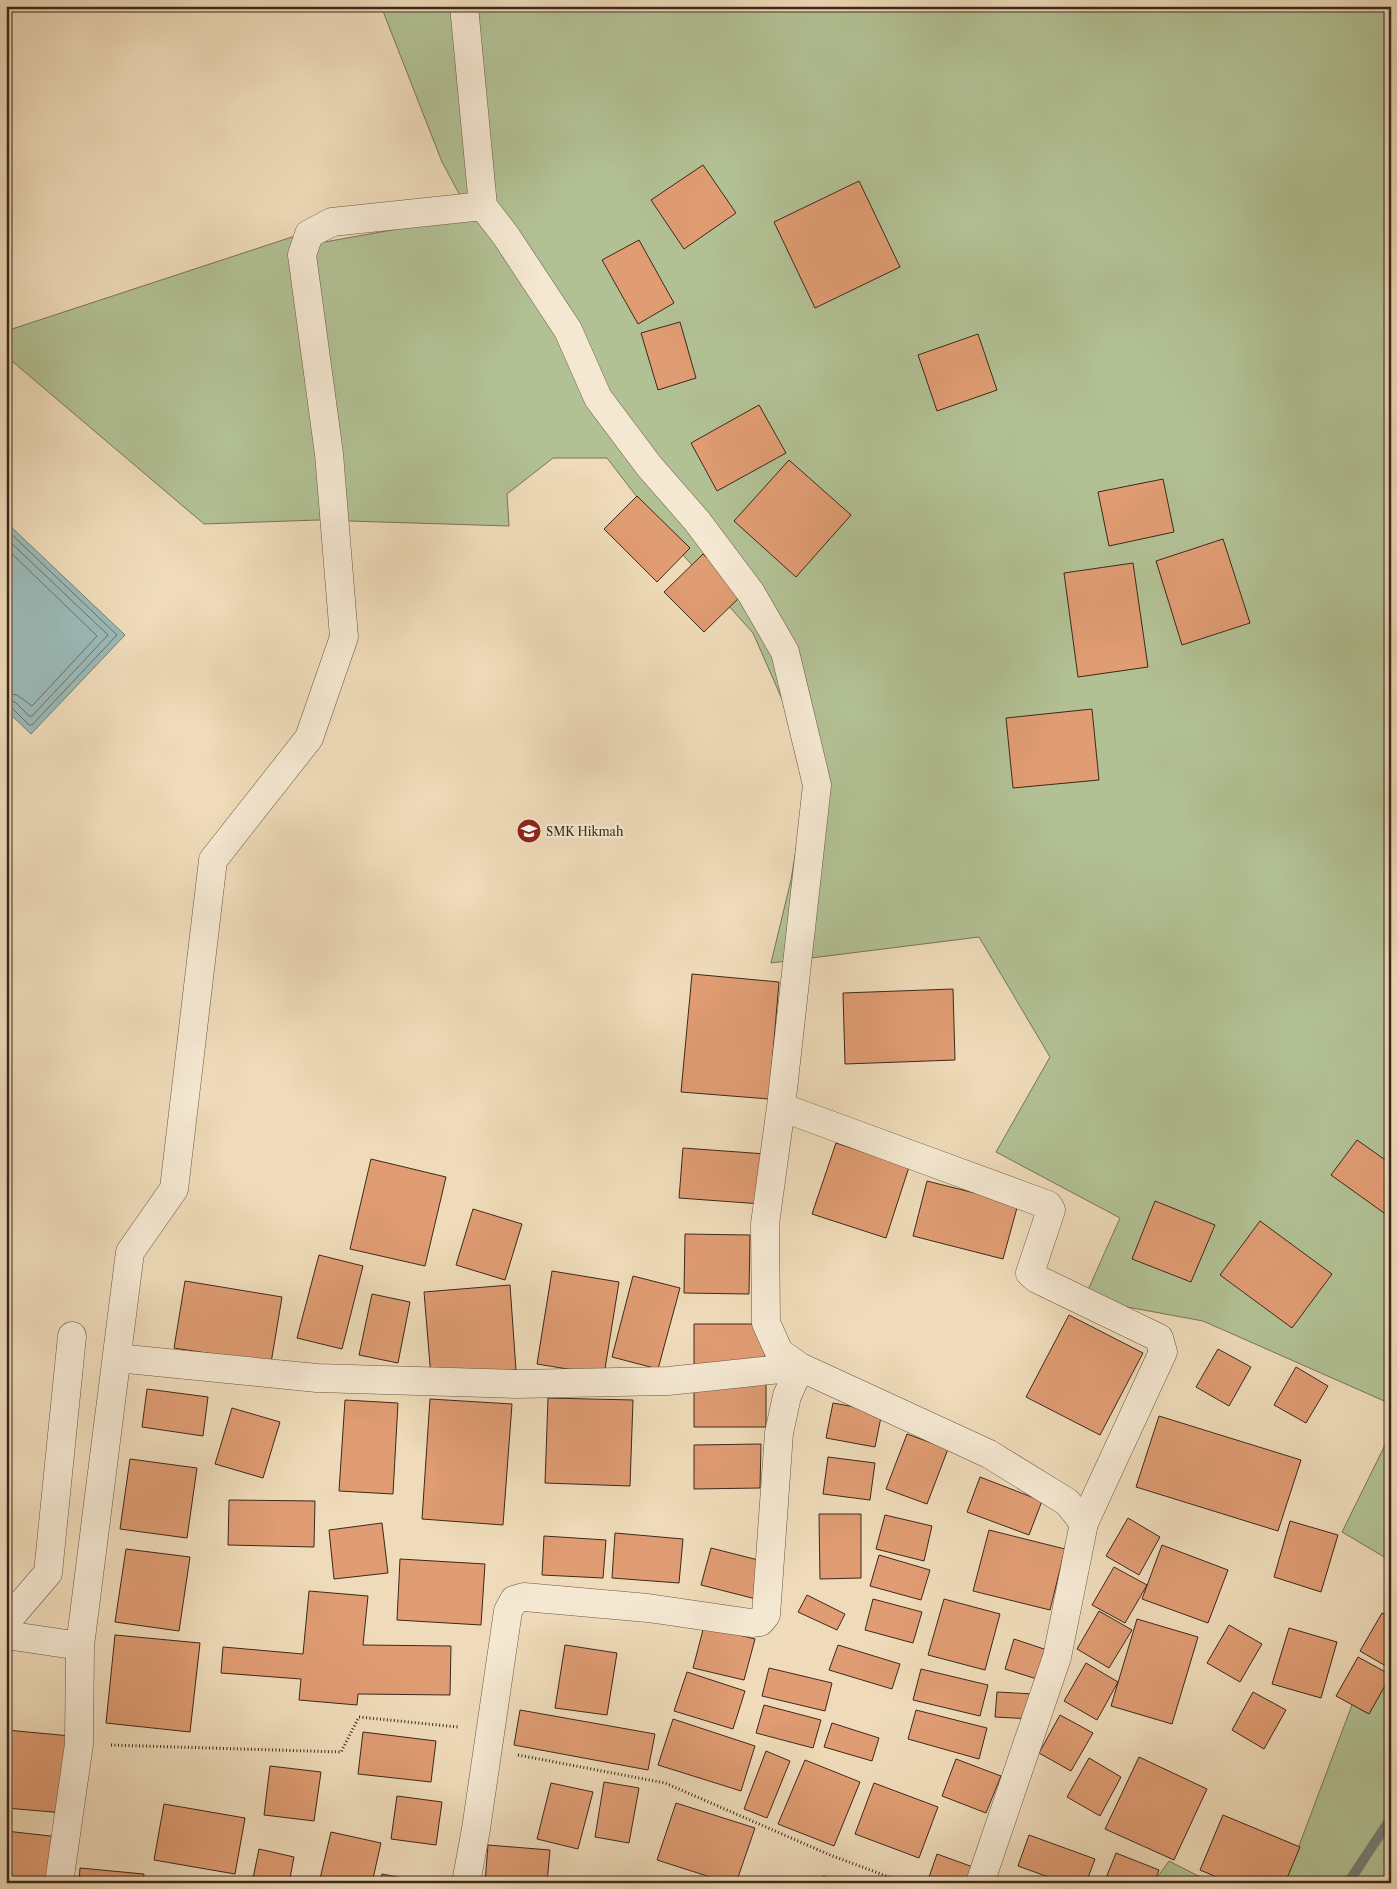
<svg xmlns="http://www.w3.org/2000/svg" width="1397" height="1889" viewBox="0 0 1397 1889" font-family="'Libre Caslon Text',serif">
<style>
.green{fill:#b2c194;stroke:#787458}
.water{fill:#9bb9b6;stroke:#757f78}
.lines{fill:none;stroke-linecap:round;stroke-linejoin:round}
.shore{stroke:#6c7069;stroke-width:1}
.stream{stroke:#757f78;stroke-width:10}
.building{fill:#e09c73;stroke:#3d281c}
.street-casing{stroke:#6a5543;stroke-width:29}
.path{stroke:#3d281c;stroke-width:3;stroke-dasharray:1 2.5;stroke-linecap:butt}
.street{stroke:#f5e8d2;stroke-width:28}
.labels{text-anchor:middle;dominant-baseline:central;stroke-width:4.5;stroke-linejoin:round;paint-order:stroke}
.poi-label{font-size:12px;fill:#3d281c;stroke:#f5e8d2;text-anchor:start}
</style>
<rect width="100%" height="100%" fill="#efdbb9"/>
<filter id="stains"><feTurbulence type="fractalNoise" baseFrequency=".004" numOctaves="4"/><feColorMatrix values="0 0 0 0 .2 0 0 0 0 .09 0 0 0 0 .02 0 0 0 .5 -.17"/></filter>
<radialGradient id="worn" r=".72"><stop offset=".6" stop-color="#630" stop-opacity="0"/><stop offset="1" stop-color="#630" stop-opacity=".3"/></radialGradient>
<path class="green" d="M 381,6 L 1391,6 L 1391,1404 L 1203,1321 L 1084,1299 L 1120,1218 L 996,1152 L 1050,1057 L 979,937 L 771,963 L 791,880 L 810,763 L 753,633 L 674,545 L 607,458 L 553,458 L 507,494 L 509,526 L 318,520 L 204,524 L 6,356 L 6,331 L 295,236 L 319,243 L 471,216 L 442,162 Z
M 1391,1433 L 1391,1561 L 1342,1532 Z
M 1391,1682 L 1391,1883 L 1285,1883 L 1355,1697 Z
M 1169,1861 L 1212,1883 L 1153,1883 Z"/>
<path class="water" d="M 6,522 L 125,635 L 31,734 L 6,710 Z"/>
<g class="lines">
<path class="shore" d="M 6,529 L 117,635 L 32,725 L 29,725 L 12,708 L 6,707
M 6,538 L 108,635 L 32,716 L 29,716 L 15,702 L 6,700
M 6,548 L 97,636 L 32,706 L 17,695 L 6,693"/>
<path class="stream" d="M 1348,1883 L 1391,1818"/>
</g>
<path class="building" d="M 703,165 L 736,213 L 684,249 L 651,200 Z
M 859,181 L 900,267 L 815,308 L 774,222 Z
M 639,240 L 674,303 L 638,324 L 602,260 Z
M 680,322 L 696,378 L 658,390 L 641,333 Z
M 978,334 L 997,390 L 937,411 L 918,355 Z
M 759,405 L 786,453 L 717,491 L 691,443 Z
M 789,460 L 851,515 L 796,577 L 734,521 Z
M 1163,479 L 1174,532 L 1109,546 L 1098,492 Z
M 637,496 L 690,548 L 657,582 L 604,529 Z
M 1223,539 L 1250,623 L 1182,645 L 1156,561 Z
M 703,554 L 743,594 L 704,632 L 664,592 Z
M 1133,563 L 1148,667 L 1078,677 L 1064,573 Z
M 1092,709 L 1099,780 L 1013,788 L 1006,718 Z
M 692,974 L 779,982 L 769,1099 L 681,1092 Z
M 953,989 L 955,1060 L 845,1064 L 843,993 Z
M 1357,1140 L 1391,1164 L 1391,1218 L 1331,1175 Z
M 836,1143 L 909,1167 L 886,1238 L 812,1214 Z
M 683,1148 L 766,1154 L 762,1204 L 679,1198 Z
M 371,1159 L 446,1177 L 425,1266 L 350,1249 Z
M 927,1181 L 1018,1204 L 1003,1259 L 913,1236 Z
M 1155,1201 L 1215,1225 L 1191,1282 L 1132,1259 Z
M 473,1209 L 522,1224 L 505,1280 L 456,1265 Z
M 1260,1221 L 1332,1274 L 1292,1328 L 1220,1275 Z
M 685,1234 L 750,1235 L 749,1294 L 684,1293 Z
M 319,1255 L 363,1266 L 342,1349 L 297,1338 Z
M 552,1271 L 619,1282 L 604,1375 L 537,1364 Z
M 633,1276 L 680,1288 L 658,1369 L 612,1357 Z
M 185,1281 L 282,1297 L 271,1363 L 174,1348 Z
M 510,1285 L 516,1370 L 431,1377 L 424,1292 Z
M 372,1294 L 410,1302 L 398,1363 L 359,1355 Z
M 1069,1315 L 1143,1353 L 1100,1435 L 1026,1397 Z
M 694,1324 L 765,1324 L 765,1370 L 694,1370 Z
M 1218,1349 L 1251,1367 L 1229,1406 L 1196,1387 Z
M 1296,1367 L 1328,1386 L 1306,1423 L 1274,1405 Z
M 694,1384 L 766,1384 L 766,1427 L 694,1427 Z
M 147,1389 L 208,1397 L 203,1436 L 142,1427 Z
M 548,1398 L 633,1400 L 630,1486 L 545,1483 Z
M 430,1399 L 512,1404 L 503,1525 L 422,1519 Z
M 345,1400 L 398,1403 L 393,1494 L 339,1491 Z
M 833,1403 L 882,1412 L 875,1447 L 826,1438 Z
M 232,1408 L 280,1422 L 263,1478 L 215,1464 Z
M 1159,1416 L 1301,1460 L 1278,1531 L 1136,1487 Z
M 907,1434 L 948,1449 L 927,1504 L 886,1489 Z
M 761,1444 L 760,1488 L 694,1489 L 694,1445 Z
M 828,1457 L 875,1463 L 870,1500 L 823,1494 Z
M 130,1459 L 197,1468 L 187,1538 L 120,1529 Z
M 980,1477 L 1042,1501 L 1029,1535 L 967,1512 Z
M 229,1500 L 315,1501 L 314,1547 L 228,1545 Z
M 819,1514 L 861,1514 L 861,1578 L 820,1579 Z
M 885,1515 L 932,1526 L 924,1561 L 876,1549 Z
M 1128,1518 L 1160,1537 L 1139,1575 L 1106,1556 Z
M 1290,1521 L 1338,1535 L 1321,1592 L 1274,1577 Z
M 382,1523 L 388,1573 L 334,1579 L 329,1530 Z
M 989,1530 L 1065,1549 L 1050,1610 L 973,1591 Z
M 615,1533 L 683,1539 L 679,1583 L 612,1578 Z
M 544,1536 L 606,1540 L 603,1578 L 542,1575 Z
M 1162,1545 L 1228,1570 L 1208,1623 L 1142,1599 Z
M 711,1548 L 766,1562 L 756,1599 L 701,1585 Z
M 126,1549 L 190,1557 L 179,1631 L 115,1622 Z
M 879,1555 L 930,1570 L 921,1600 L 870,1586 Z
M 400,1559 L 485,1564 L 481,1625 L 397,1620 Z
M 1114,1567 L 1147,1585 L 1125,1623 L 1092,1605 Z
M 309,1591 L 368,1596 L 363,1645 L 451,1646 L 450,1695 L 358,1694 L 357,1705 L 299,1700 L 301,1679 L 221,1673 L 223,1647 L 303,1654 Z
M 807,1595 L 845,1614 L 837,1630 L 798,1612 Z
M 873,1599 L 922,1612 L 913,1643 L 865,1630 Z
M 944,1599 L 1000,1614 L 985,1670 L 928,1655 Z
M 1099,1611 L 1132,1630 L 1109,1668 L 1077,1649 Z
M 1382,1613 L 1391,1618 L 1391,1669 L 1360,1651 Z
M 1137,1619 L 1198,1637 L 1172,1724 L 1111,1706 Z
M 1229,1625 L 1262,1644 L 1240,1682 L 1207,1663 Z
M 704,1626 L 755,1639 L 744,1680 L 693,1668 Z
M 1289,1628 L 1337,1642 L 1321,1698 L 1272,1684 Z
M 115,1635 L 200,1643 L 190,1732 L 106,1723 Z
M 1014,1639 L 1050,1651 L 1040,1680 L 1005,1669 Z
M 565,1645 L 617,1653 L 607,1715 L 555,1708 Z
M 838,1645 L 900,1664 L 892,1689 L 829,1670 Z
M 1358,1657 L 1391,1675 L 1369,1714 L 1336,1696 Z
M 1086,1663 L 1118,1682 L 1097,1720 L 1064,1701 Z
M 769,1668 L 832,1683 L 825,1711 L 762,1696 Z
M 921,1669 L 988,1685 L 980,1716 L 913,1700 Z
M 687,1672 L 745,1691 L 733,1729 L 674,1711 Z
M 997,1692 L 1034,1694 L 1032,1719 L 995,1717 Z
M 1253,1692 L 1286,1710 L 1264,1749 L 1232,1730 Z
M 764,1705 L 821,1720 L 813,1748 L 756,1733 Z
M 520,1710 L 655,1734 L 648,1770 L 514,1745 Z
M 916,1710 L 987,1728 L 979,1759 L 908,1739 Z
M 1060,1715 L 1093,1733 L 1071,1771 L 1039,1753 Z
M 673,1719 L 755,1746 L 741,1791 L 658,1765 Z
M 832,1723 L 879,1738 L 872,1761 L 824,1747 Z
M 6,1730 L 71,1736 L 64,1813 L 6,1808 Z
M 363,1732 L 436,1741 L 431,1782 L 358,1774 Z
M 766,1751 L 790,1761 L 767,1818 L 744,1809 Z
M 1139,1757 L 1207,1789 L 1174,1860 L 1105,1829 Z
M 1089,1758 L 1121,1777 L 1100,1816 L 1067,1797 Z
M 956,1759 L 1001,1776 L 986,1813 L 942,1796 Z
M 805,1760 L 860,1782 L 834,1846 L 778,1824 Z
M 270,1766 L 321,1772 L 314,1821 L 264,1815 Z
M 604,1782 L 639,1788 L 629,1843 L 595,1837 Z
M 551,1783 L 593,1792 L 578,1849 L 537,1839 Z
M 874,1783 L 938,1807 L 919,1858 L 855,1834 Z
M 397,1796 L 442,1802 L 436,1845 L 391,1839 Z
M 676,1803 L 755,1828 L 736,1883 L 729,1883 L 657,1860 Z
M 164,1804 L 245,1818 L 235,1874 L 154,1860 Z
M 1223,1815 L 1300,1847 L 1285,1883 L 1231,1883 L 1200,1870 Z
M 6,1831 L 59,1837 L 53,1883 L 6,1883 Z
M 331,1832 L 381,1843 L 372,1883 L 319,1883 Z
M 1029,1835 L 1095,1859 L 1086,1883 L 1065,1883 L 1018,1866 Z
M 488,1845 L 550,1850 L 547,1883 L 485,1883 Z
M 259,1849 L 294,1857 L 289,1883 L 252,1883 Z
M 1116,1853 L 1159,1870 L 1154,1883 L 1104,1883 Z
M 937,1854 L 973,1867 L 968,1883 L 935,1883 L 928,1880 Z
M 80,1868 L 144,1874 L 143,1883 L 79,1883 Z
M 382,1874 L 428,1883 L 380,1883 Z
M 823,1876 L 841,1883 L 821,1883 Z"/>
<g class="lines">
<defs>
<path id="street" d="M 464,6 L 483,206 L 506,236 L 568,330 L 598,398 L 649,466 L 697,521 L 751,593 L 785,652 L 817,785 L 781,1107 L 765,1224 L 766,1323 L 779,1352 L 800,1367 L 989,1454 L 1067,1502 L 1084,1523 L 1057,1657 L 980,1883
M 781,1107 L 1048,1205 L 1051,1210 L 1030,1273 L 1037,1279 L 1159,1338 L 1163,1352 L 1084,1523
M 117,1358 L 317,1378 L 516,1384 L 668,1381 L 800,1367
M 6,1622 L 48,1573 L 72,1336
M 6,1635 L 80,1646 L 130,1252 L 174,1189 L 213,860 L 309,738 L 344,637 L 329,454 L 302,255 L 309,234 L 332,222 L 483,206
M 59,1883 L 79,1744 L 80,1646
M 466,1883 L 476,1829 L 508,1611 L 514,1600 L 524,1597 L 648,1608 L 751,1623 L 760,1622 L 766,1615 L 779,1433 L 787,1396 L 800,1367"/>
</defs>
<use href="#street" class="street-casing"/>
<path class="path" d="M 111,1745 L 341,1752 L 359,1717 L 458,1727
M 518,1755 L 665,1783 L 830,1855 L 905,1883"/>
<use href="#street" class="street"/>
</g>
<defs>
<symbol id="school-disc" viewBox="-11 -11 22 22"><circle r="9.5" fill="#8f2418" stroke="#f5e8d2"/><path d="M0-5L7-2L0 1L-7-2ZM-4 1L0 2.5L4 1V4Q0 6-4 4Z" fill="#fff"/></symbol>
</defs>
<g fill-rule="evenodd">
<use href="#school-disc" x="515" y="817" width="28" height="28"/>
</g>
<g class="labels">
<g class="poi-label">
<text x="546" y="831">SMK Hikmah</text>
</g>
</g>
<rect width="1397" height="1889" fill="none" stroke="#efdbb9" stroke-width="25"/>
<rect x="8" y="8" width="1382" height="1874" fill="none" stroke="#3d281c" stroke-width="2.5"/>
<rect x="12" y="12" width="1372" height="1864" fill="none" stroke="#3d281c"/>
<rect width="100%" height="100%" filter="url(#stains)"/>
<rect width="100%" height="100%" fill="url(#worn)"/>
</svg>
